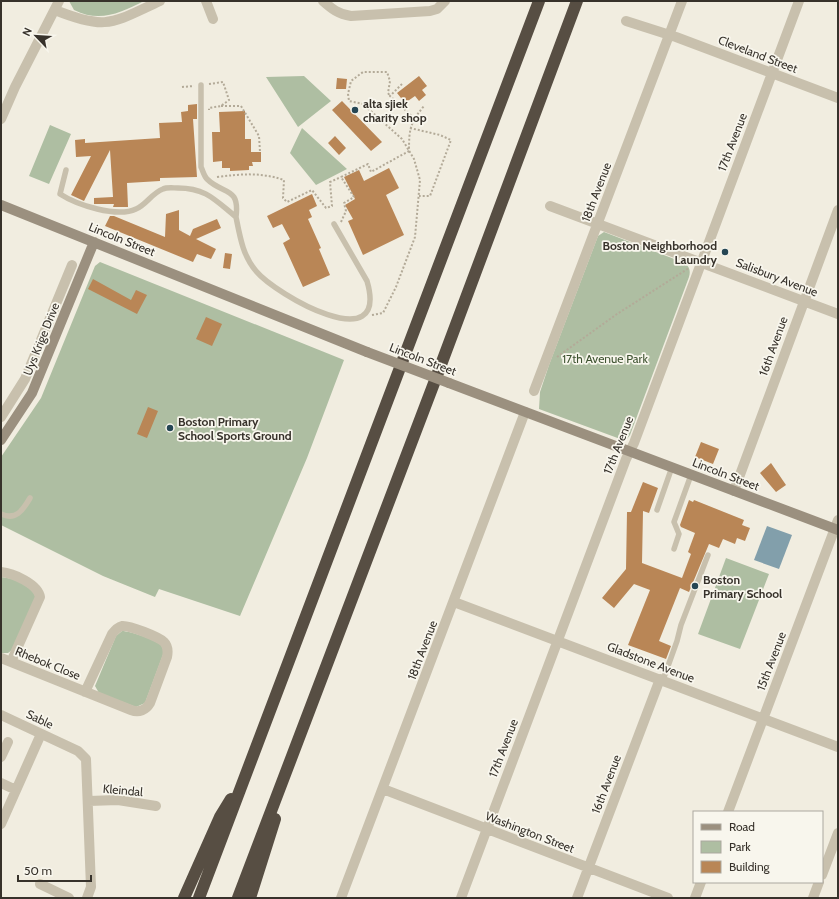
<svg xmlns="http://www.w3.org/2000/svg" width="839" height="899" viewBox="0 0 839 899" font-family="Cabin,sans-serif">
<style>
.green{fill:#aebea2}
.water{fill:#829fab}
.building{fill:#b98656}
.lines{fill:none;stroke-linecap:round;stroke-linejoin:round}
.path{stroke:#b3aa98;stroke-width:2;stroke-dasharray:2 2;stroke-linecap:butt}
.lane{stroke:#c8c0ad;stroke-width:5.5}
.street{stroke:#c8c0ad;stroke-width:10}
.secondary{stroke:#9b907f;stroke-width:10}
.highway{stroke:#574e43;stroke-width:12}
.secondary-bridge{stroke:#9b907f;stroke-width:10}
.poi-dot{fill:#254654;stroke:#f8f6ed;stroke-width:1.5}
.labels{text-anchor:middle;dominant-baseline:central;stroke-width:3.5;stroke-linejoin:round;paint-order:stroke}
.street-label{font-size:12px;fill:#37322b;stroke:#f8f6ed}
.poi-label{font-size:12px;font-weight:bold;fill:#37322b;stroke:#f8f6ed;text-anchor:start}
.park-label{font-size:12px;fill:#3e5331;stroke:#f8f6ed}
</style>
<rect width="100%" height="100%" fill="#f1ede0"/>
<path class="green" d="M 69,1 L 144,1 C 120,13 100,23 74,10 Z
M 304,76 L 331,101 L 298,127 L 266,77 Z
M 50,125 L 71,134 L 49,184 L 29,176 Z
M 302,128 L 347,169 L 316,185 L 290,153 Z
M 604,232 L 682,262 C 689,265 691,270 689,277 L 630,435 L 627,439 L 623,440 L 539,409 L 540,392 L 549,365 L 598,236 Z
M 100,262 L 344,360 L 307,458 L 240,616 L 159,589 L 155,597 L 103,576 L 1,525 L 1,457 L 41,398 L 95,266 Z
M 726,558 L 769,574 L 740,649 L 698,634 Z
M 1,577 C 14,578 29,585 36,596 L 12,650 L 8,653 L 1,653 Z
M 122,631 C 130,631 157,640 162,646 C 162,646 164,652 164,652 L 145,703 L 136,707 L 99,693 L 95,686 L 116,636 Z"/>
<path class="water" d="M 767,526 L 792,535 L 779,569 L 754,560 Z"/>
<path class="building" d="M 419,76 L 427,86 L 422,90 L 426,95 L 419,101 L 415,96 L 405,103 L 397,93 Z
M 337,78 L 347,79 L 346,89 L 336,89 Z
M 342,101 L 382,142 L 371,151 L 332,110 Z
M 197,104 L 197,119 L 193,119 L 197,177 L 160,178 L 160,181 L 127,183 L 128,207 L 113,207 L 114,204 L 94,204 L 94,198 L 113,197 L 110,150 L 84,201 L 71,195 L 91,156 L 76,157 L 75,140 L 85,139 L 85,143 L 160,138 L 159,123 L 182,122 L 181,112 L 188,111 L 188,105 Z
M 245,111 L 245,139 L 251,139 L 251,152 L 261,152 L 261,162 L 252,162 L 253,166 L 249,166 L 249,170 L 230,171 L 230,168 L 222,168 L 222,161 L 213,162 L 212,132 L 220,132 L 219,112 Z
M 335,136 L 346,148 L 339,155 L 328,143 Z
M 389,168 L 399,188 L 386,195 L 404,235 L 363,255 L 348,221 L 353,219 L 345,205 L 355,199 L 344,177 L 359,170 L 364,181 Z
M 312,194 L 317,206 L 309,210 L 312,217 L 308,219 L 321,248 L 319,249 L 330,275 L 303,287 L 283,243 L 290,239 L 282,224 L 273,228 L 267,216 Z
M 179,210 L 179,230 L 190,236 L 193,229 L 217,219 L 221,228 L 196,239 L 216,249 L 211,259 L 197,254 L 193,262 L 105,226 L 110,216 L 114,216 L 165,237 L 166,214 Z
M 225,253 L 232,254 L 230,269 L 223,268 Z
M 93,279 L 131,300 L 136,290 L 147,295 L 137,314 L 88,289 Z
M 206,317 L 222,324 L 212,346 L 196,339 Z
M 148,407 L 158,411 L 147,438 L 137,434 Z
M 701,442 L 719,449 L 713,464 L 695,457 Z
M 771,463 L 786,485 L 776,492 L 760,473 Z
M 643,482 L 658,488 L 649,513 L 643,511 L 642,563 L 682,578 L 691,554 L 688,552 L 695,533 L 681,527 L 680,525 L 689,500 L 693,502 L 694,500 L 744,520 L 742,525 L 750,528 L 745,541 L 737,538 L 735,544 L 723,539 L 719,548 L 709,544 L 689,592 L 680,588 L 659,641 L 671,646 L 666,659 L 628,645 L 650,590 L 634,584 L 614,608 L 602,598 L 626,569 L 627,512 L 631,512 Z"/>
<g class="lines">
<path class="path" d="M 209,84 L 223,82 L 229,100 L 221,106 L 209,108 L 209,110
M 402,84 L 390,96 L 414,118
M 182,87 L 194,86
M 221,106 L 241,106 L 259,136 L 260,152
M 410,128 L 440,135 L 451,140 L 430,196 L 419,196
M 217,177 C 242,174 260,172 284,180 L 283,198 L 287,202 L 312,190 L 326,208 L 332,206 L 330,182 L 341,177
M 341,222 L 346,211 L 344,203 L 354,197 L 341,177 L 368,164 L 371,172 L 409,151 C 409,129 410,123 424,106
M 372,315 L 383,313 L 396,287 L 415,237 L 420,180 L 414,159 L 402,139 L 363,104 L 349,101 L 348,94 L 351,81 L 363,72 L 387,72 L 390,81 L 388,93 L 390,96
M 557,357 L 617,314 L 689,268"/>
<path class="lane" d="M 66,170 L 60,194 C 77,205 117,218 136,209 C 146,205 152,193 163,189 C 167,187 173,188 178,188 C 206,188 215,200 236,217 C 240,186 223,195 207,179 C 204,176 203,171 201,167 L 201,85
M 236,217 C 240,237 243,256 256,271 C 276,295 390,360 367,281 L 334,224
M 657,510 L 672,467
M 1,514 C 16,521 23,510 30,498
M 674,549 L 679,534 L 674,522 L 691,475
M 663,680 L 677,641 L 681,625 L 708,555"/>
<path class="street" d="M 206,1 L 213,19
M 323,1 C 332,9 338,14 351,16 L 430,11 L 437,9 L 445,1
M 55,10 C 107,31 112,23 160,1
M 626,21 L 676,37 L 838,98
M 1,119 L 15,87 L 59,1
M 550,206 L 838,314
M 534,391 L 682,1
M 1,417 L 25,379 L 72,265
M 734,491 L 838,210
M 1,572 C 13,573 38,584 40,597 L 11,662
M 454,602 L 838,747
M 1,658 L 131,710 C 139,713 146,710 150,703 L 167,657 C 168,652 168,646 164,642 C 159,637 129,625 122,626 C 118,627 115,630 112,634 L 85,692
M 1,715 L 78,751 L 86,759 L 91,887 L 87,898
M 1,757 L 8,742
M 1,783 L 16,790
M 383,789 L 668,898
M 89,801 L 118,800 L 156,806
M 728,812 L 838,520
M 1,824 L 41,734
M 822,875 L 838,833
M 40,884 L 69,898
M 341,898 L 525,412
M 461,898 L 626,459 L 634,443 L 799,1
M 577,898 L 660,679
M 695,898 L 701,882
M 813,898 L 819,882"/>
<path class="secondary" d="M 1,205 L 367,352
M 449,383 L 838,530
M 1,440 L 32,393 L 94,242"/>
<path class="highway" d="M 184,898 L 220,817 L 231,799
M 199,898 L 539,1
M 238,898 L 439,370 L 577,1
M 250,898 L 275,819"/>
<path class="secondary-bridge" d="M 367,352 L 449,383"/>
</g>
<g class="poi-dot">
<circle cx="355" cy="110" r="4"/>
<circle cx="725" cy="252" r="4"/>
<circle cx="170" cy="428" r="4"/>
<circle cx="695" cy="586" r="4"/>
</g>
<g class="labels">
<g class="street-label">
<text transform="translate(758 54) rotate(21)">Cleveland Street</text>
<text transform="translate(732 142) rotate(-69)">17th Avenue</text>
<text transform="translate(596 192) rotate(-69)">18th Avenue</text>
<text transform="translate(122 239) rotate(22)">Lincoln Street</text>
<text transform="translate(777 277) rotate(21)">Salisbury Avenue</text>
<text transform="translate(41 339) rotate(-68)">Uys Krige Drive</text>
<text transform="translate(773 346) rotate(-70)">16th Avenue</text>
<text transform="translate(423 359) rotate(21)">Lincoln Street</text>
<text transform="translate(618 445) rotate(-68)">17th Avenue</text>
<text transform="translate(726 474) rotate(21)">Lincoln Street</text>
<text transform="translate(422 650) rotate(-69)">18th Avenue</text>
<text transform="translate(771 661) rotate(-69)">15th Avenue</text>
<text transform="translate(651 662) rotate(21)">Gladstone Avenue</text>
<text transform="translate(48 663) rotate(22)">Rhebok Close</text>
<text transform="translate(40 719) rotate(25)">Sable</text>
<text transform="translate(503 748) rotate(-69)">17th Avenue</text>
<text transform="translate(606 784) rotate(-69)">16th Avenue</text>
<text transform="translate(123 790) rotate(5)">Kleindal</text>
<text transform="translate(530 832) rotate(21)">Washington Street</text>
</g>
<g class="poi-label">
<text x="363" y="103">alta sjiek<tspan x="363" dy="14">charity shop</tspan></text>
<text x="717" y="245" text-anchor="end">Boston Neighborhood<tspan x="717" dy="14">Laundry</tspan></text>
<text x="178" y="421">Boston Primary<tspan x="178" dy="14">School Sports Ground</tspan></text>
<text x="703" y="579">Boston<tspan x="703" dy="14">Primary School</tspan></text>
</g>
<g class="park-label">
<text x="605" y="358">17th Avenue Park</text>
</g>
</g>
<rect width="839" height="899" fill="none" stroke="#37322b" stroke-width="4"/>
<rect x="693" y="811" width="130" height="72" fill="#f8f6ed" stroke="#aba89f"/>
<rect x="701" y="824" width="20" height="6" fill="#9b907f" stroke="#aba89f"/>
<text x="729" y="831" font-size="12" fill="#37322b">Road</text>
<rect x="701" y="841" width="20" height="12" fill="#aebea2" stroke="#aba89f"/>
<text x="729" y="851" font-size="12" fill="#37322b">Park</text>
<rect x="701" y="861" width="20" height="12" fill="#b98656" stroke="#aba89f"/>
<text x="729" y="871" font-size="12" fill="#37322b">Building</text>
<g transform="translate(36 36) rotate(295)" stroke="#f8f6ed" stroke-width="3" paint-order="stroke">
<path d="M0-3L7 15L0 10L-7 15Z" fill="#37322b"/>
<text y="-6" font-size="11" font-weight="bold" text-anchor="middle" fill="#37322b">N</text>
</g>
<path d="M18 875v6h73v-6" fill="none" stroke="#37322b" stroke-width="2"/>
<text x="24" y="875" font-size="12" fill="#37322b" stroke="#f8f6ed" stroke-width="3" paint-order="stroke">50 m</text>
</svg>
